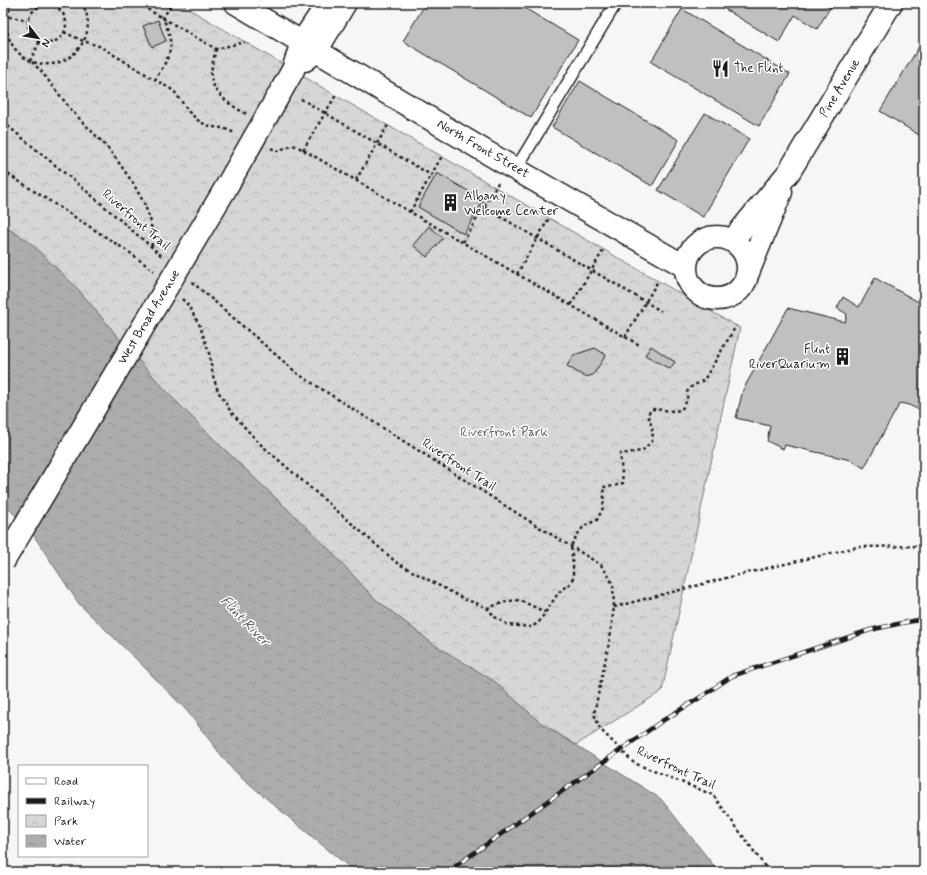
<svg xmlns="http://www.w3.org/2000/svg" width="927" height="875" viewBox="0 0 927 875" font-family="Mynerve,sans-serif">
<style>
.park{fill:url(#park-crowns);stroke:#797979}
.water{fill:url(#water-ripples);stroke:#727272}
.building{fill:#c0c0c0;stroke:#1c1c1c}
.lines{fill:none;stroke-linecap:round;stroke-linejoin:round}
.lane-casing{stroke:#1c1c1c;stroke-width:14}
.secondary-casing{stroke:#1c1c1c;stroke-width:25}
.path{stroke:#1c1c1c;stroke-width:2.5;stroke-dasharray:3 3;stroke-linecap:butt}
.lane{stroke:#fff;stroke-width:11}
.secondary{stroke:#fff;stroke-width:22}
.rail-casing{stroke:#1c1c1c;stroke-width:4.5}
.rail{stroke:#fff;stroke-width:3;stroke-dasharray:9;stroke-linecap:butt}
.secondary-bridge-casing{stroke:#1c1c1c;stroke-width:25;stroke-linecap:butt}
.secondary-bridge{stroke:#fff;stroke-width:22}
.labels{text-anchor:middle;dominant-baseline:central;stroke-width:3;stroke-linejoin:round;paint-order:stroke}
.poi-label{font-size:13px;fill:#1c1c1c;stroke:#fff;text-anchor:start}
.street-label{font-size:13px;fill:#1c1c1c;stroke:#fff}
.park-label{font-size:13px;fill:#5d5d5d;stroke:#fff}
.water-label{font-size:14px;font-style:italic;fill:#5d5d5d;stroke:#fff}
</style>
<defs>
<pattern id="park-crowns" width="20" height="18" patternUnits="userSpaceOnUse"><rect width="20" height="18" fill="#d6d6d6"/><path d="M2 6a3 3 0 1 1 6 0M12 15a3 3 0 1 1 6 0" fill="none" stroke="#b7b7b7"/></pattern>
<pattern id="water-ripples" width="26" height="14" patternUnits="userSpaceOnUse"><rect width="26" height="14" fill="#acacac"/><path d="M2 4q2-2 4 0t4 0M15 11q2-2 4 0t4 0" fill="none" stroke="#939393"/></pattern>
</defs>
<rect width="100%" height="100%" fill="#f6f6f6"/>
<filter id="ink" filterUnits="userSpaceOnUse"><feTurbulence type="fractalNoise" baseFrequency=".025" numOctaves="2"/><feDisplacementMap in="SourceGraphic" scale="8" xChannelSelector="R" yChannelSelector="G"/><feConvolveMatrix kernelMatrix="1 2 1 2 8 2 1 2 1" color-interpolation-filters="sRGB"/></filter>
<g filter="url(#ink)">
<path class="park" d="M 3,3 L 179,3 L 328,91 L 740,328 L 662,691 L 576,745 L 541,723 L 494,681 L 433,644 L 374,598 L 324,544 L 223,448 L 171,396 L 123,343 L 77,288 L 27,240 L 3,226 Z"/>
<path class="water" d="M 3,226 L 27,240 L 77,288 L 123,343 L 171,396 L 223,448 L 324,544 L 374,598 L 433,644 L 494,681 L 541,723 L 661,799 L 719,872 L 355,872 L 287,816 L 232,769 L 187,711 L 138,661 L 79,604 L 34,536 L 3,502 Z"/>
<path class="building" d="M 426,3 L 516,3 L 578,40 L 531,118 L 403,41 Z
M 715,3 L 833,3 L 817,29 L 795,15 L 779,42 Z
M 682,9 L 790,74 L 759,126 L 651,62 Z
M 158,20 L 166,41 L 152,47 L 143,26 Z
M 923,40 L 924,40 L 924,138 L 880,111 Z
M 580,81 L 679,140 L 652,186 L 552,127 Z
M 705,113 L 749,139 L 703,217 L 658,190 Z
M 437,173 L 484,200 L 464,234 L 418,207 Z
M 429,226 L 443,238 L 427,257 L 413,245 Z
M 875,278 L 924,305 L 924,403 L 921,409 L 915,408 L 909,405 L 900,403 L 864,468 L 851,460 L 785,445 L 783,449 L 767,441 L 770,426 L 736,418 L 743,390 L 788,308 L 845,322 L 847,314 L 837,308 L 843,297 L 859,307 Z
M 651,346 L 675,362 L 670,369 L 645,355 Z
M 595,348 L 606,355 L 593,375 L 585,377 L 567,366 L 574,355 Z"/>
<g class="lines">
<defs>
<path id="lane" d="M 516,169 L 616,3"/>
<path id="secondary" d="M 236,3 L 508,165 L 686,267
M 305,60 L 316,51 L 345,3
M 224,191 L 293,70 L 302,42 L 328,3
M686 268a31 31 0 1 1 62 0a31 31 0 1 1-62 0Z
M 732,241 L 789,172 L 891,3
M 747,275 L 781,192"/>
</defs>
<use href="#lane" class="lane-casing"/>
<use href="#secondary" class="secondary-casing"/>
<path class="path" d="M 12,3 C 10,8 8,13 7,17 C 1,66 65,83 85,38 C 90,26 88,14 82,3
M 137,3 L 216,49 L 245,42
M28 24a19 19 0 1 1 38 0a19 19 0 1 1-38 0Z
M 58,8 L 64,3
M 3,16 L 29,20
M 64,32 L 83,41 L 99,46 L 174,91 L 189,112 L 200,122 L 212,127 L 223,128 L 235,133
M 216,49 C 214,57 212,65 211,73 C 211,94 231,105 246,114
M 30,61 L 40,41
M 32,62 L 41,71 L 72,111 L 107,147 L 119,163 L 133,183 L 144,203 L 151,222 L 152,247
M 155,80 C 162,68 173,54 170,39 C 169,32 166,25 163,18 L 172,3
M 301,99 L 431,175
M 3,122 L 90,194 L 163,257
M 271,148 L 277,151 L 293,145 L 300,148 L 641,346
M 303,150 L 336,95
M 3,171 L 129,252 L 154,271
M 356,180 L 388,125
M 484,207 L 661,311
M 410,212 L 442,156
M 463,242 L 498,183
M 517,274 L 549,218
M 192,282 L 298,374 L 534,524 L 585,555 L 601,565 L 610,578 L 613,586 L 614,607 L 610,638 L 594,714 L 600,729 L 634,763 L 713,795 L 769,872
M 182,299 L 188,305 L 200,326 L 209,353 L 213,376 L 218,391 L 231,412 L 259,443 L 397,563 L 466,600 L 476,603 L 487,608 L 495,617 L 508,625 L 532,627 L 539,622 L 557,595 L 562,589 L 569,585 L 573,578 L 573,565 L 571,546 L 578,534 L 584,526 L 597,520 L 603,508 L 604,495 L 603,487 L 614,486 L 623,483 L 620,454 L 642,451 L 652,441 L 653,432 L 648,414 L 652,409 L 674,411 L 681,410 C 686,403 688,400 687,392 L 691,387 L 704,380 L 736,326
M 571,305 L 604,249
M 625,337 L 658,281
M 614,607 L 726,578 L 857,547 L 924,546
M 487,608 L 509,601 L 519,600 L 545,612"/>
<use href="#lane" class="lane"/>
<use href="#secondary" class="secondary"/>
<defs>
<path id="rail" d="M 447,872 L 662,721 L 701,697 L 732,676 L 870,630 L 902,623 L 924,619"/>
</defs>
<use href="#rail" class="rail-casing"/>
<use href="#rail" class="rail"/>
<defs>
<path id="secondary-bridge" d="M 3,562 L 224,191"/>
</defs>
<use href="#secondary-bridge" class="secondary-bridge-casing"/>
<use href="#secondary-bridge" class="secondary-bridge"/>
</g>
</g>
<defs>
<symbol id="restaurant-bare" viewBox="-9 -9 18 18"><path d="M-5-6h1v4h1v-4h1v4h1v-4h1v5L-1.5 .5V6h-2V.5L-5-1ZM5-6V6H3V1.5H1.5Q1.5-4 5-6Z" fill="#1c1c1c" stroke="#fff" stroke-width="2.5" paint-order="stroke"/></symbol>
<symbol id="building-bare" viewBox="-9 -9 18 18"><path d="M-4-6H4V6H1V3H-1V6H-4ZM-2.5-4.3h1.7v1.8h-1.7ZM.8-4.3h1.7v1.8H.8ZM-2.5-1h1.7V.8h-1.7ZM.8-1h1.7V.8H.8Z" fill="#1c1c1c" stroke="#fff" stroke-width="2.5" paint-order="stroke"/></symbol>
</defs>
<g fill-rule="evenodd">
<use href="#restaurant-bare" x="708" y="56" width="25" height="25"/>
<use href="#building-bare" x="438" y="190" width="25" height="25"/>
<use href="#building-bare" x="830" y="344" width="25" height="25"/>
</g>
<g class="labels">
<g class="poi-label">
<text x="734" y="68">The Flint</text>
<text x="464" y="196">Albany<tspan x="464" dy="15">Welcome Center</tspan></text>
<text x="830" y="349" text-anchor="end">Flint<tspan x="830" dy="15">RiverQuarium</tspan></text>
</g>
<g class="street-label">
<text transform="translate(840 88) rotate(-59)">Pine Avenue</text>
<text transform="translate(483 149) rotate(30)">North Front Street</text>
<text transform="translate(136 220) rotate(41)">Riverfront Trail</text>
<text transform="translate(149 317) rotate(-59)">West Broad Avenue</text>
<text transform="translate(459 465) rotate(33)">Riverfront Trail</text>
<text transform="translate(676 768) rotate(25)">Riverfront Trail</text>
</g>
<g class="park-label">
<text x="504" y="432">Riverfront Park</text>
</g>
<g class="water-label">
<text transform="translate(245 621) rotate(46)">Flint River</text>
</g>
</g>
<rect width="927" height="875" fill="none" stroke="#fff" stroke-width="16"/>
<rect x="8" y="8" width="911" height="859" fill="none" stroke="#1c1c1c" stroke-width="1.5" filter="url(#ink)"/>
<rect x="18" y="765" width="130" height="92" fill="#ffffff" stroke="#a4a4a4"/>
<rect x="26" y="778" width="20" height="6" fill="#ffffff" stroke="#a4a4a4"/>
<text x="54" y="785" font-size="12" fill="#1c1c1c">Road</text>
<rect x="26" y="798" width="20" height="6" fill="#1c1c1c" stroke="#a4a4a4"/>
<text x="54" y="805" font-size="12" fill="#1c1c1c">Railway</text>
<rect x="26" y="815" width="20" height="12" fill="url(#park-crowns)" stroke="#a4a4a4"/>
<text x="54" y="825" font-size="12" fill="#1c1c1c">Park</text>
<rect x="26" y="835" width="20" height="12" fill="url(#water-ripples)" stroke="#a4a4a4"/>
<text x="54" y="845" font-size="12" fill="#1c1c1c">Water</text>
<g transform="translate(38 38) rotate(121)" stroke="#ffffff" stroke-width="3" paint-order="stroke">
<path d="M0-3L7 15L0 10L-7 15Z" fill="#1c1c1c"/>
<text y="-6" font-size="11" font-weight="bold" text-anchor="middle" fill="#1c1c1c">N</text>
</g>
</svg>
